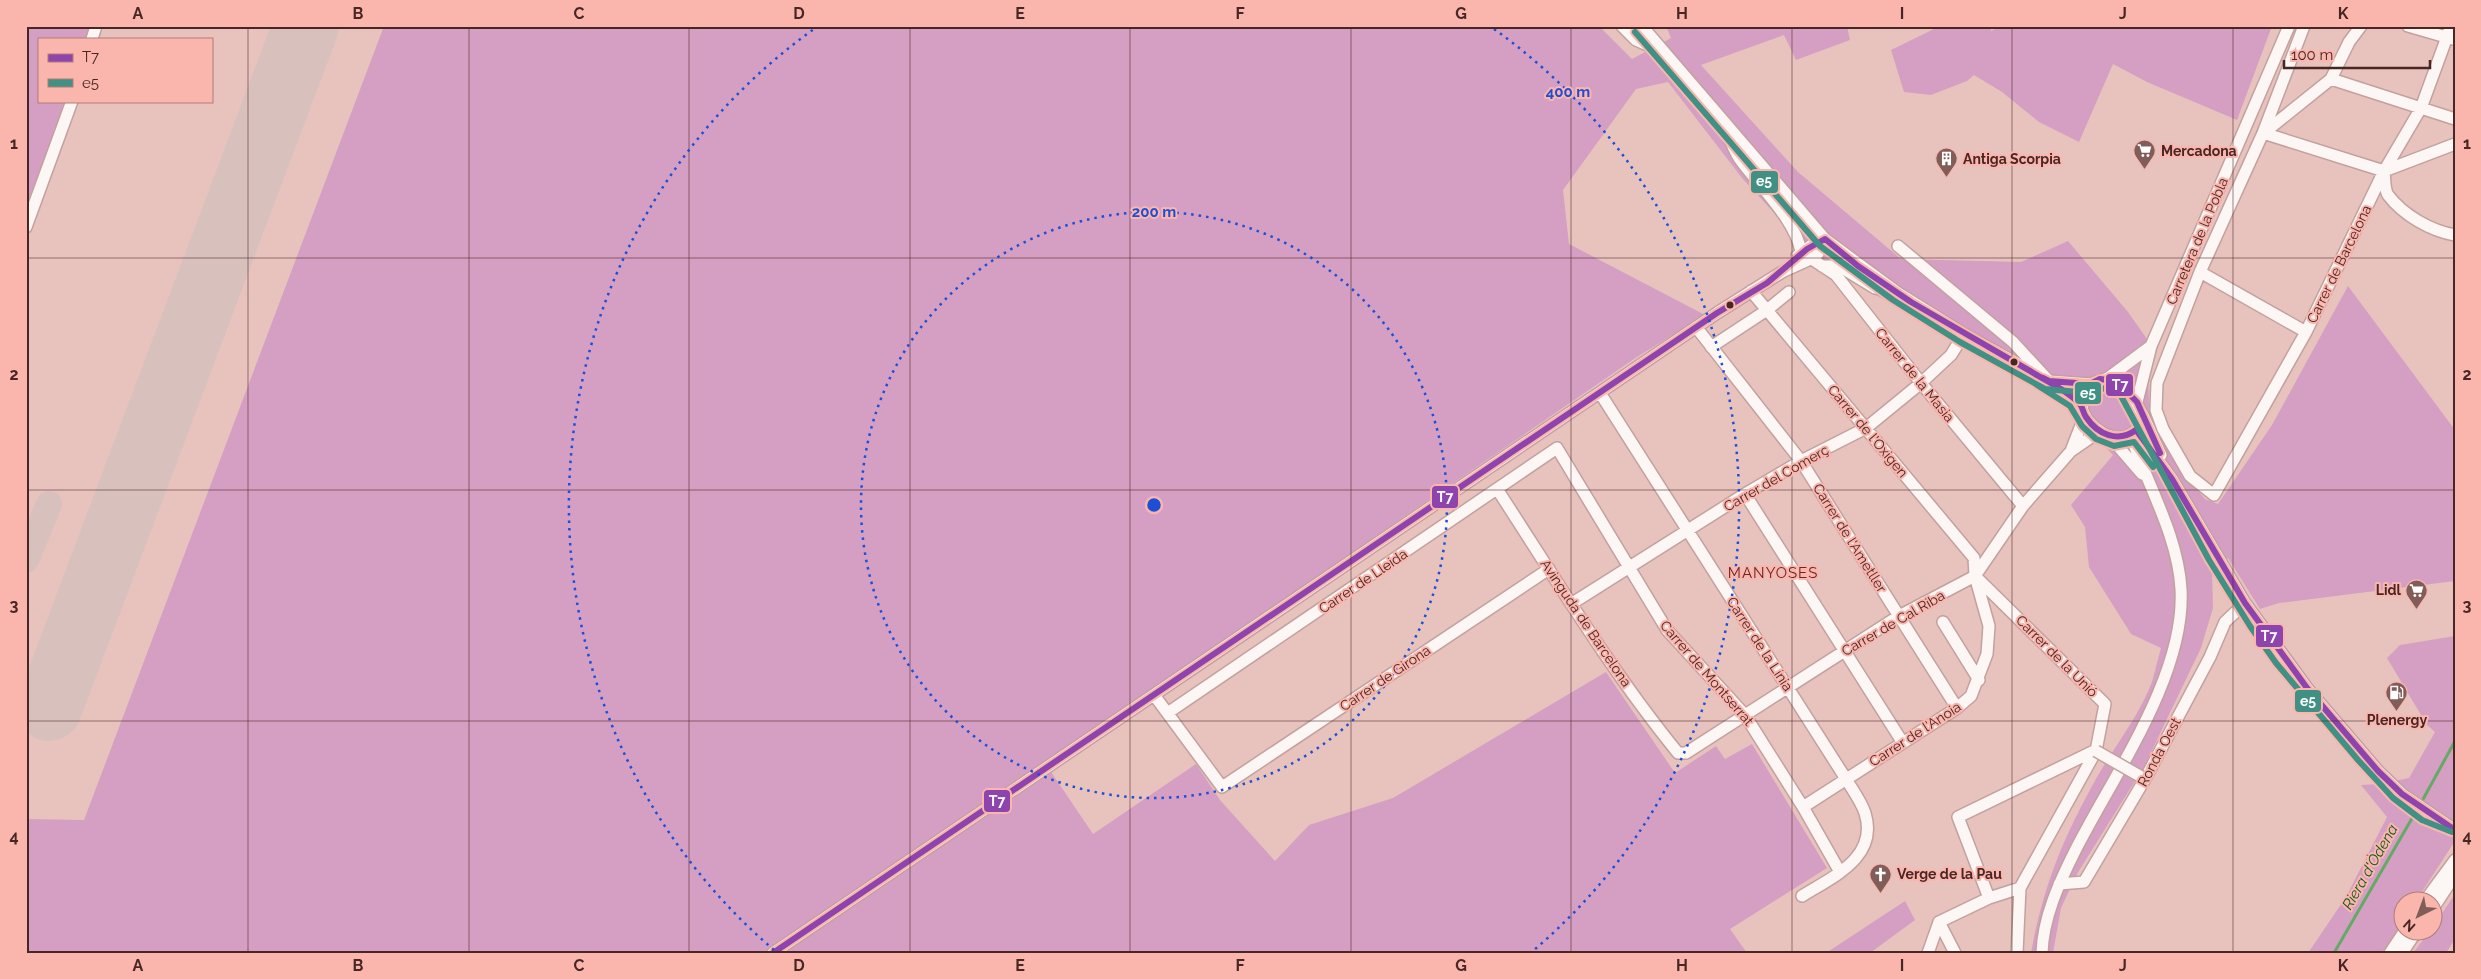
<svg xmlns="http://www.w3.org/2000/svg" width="2481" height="979" viewBox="0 0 2481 979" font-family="Raleway,sans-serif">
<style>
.green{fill:#d49fc2}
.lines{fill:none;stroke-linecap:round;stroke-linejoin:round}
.stream{stroke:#64aa65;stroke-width:3}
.taxiway{stroke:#d8c0bd;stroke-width:26}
.runway{stroke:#d8c0bd;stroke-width:66}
.minor-casing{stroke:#c2a19e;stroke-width:14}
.minor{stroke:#fcf6f5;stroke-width:11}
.minor-bridge-casing{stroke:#c2a19e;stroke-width:14;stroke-linecap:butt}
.minor-bridge{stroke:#fcf6f5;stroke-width:11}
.bus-1-casing{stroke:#fab5ad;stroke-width:10}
.bus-2-casing{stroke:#fab5ad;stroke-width:10}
.bus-1{stroke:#8e44ad;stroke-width:6}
.bus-2{stroke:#409183;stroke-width:6}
.grid{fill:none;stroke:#482623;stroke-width:1;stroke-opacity:0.55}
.ring{fill:none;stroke:#1d4ed8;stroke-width:2.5;stroke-dasharray:2.5 5}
.bus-dot{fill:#482623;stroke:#fab5ad;stroke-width:2}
.labels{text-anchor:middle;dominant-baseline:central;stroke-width:4;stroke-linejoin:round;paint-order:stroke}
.poi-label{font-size:14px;font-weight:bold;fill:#482623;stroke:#fab5ad;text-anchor:start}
.street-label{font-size:14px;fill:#482623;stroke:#fab5ad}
.neighbourhood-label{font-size:15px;letter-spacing:1px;fill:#6c2522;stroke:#fab5ad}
.water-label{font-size:15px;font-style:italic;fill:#0d5b1d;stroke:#fab5ad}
.centre{fill:#1d4ed8;stroke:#fab5ad;stroke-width:2.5}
.ring-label{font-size:15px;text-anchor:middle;font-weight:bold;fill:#1d4ed8;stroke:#fab5ad;stroke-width:4;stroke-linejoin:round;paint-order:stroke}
.line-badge{stroke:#fab5ad;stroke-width:2}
.badge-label{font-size:14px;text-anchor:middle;font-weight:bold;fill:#fff}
.neatline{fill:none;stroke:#482623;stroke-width:2}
.grid-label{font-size:16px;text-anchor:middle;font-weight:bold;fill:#482623}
</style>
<rect width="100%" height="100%" fill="#e8c3be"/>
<path class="green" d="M 26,26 L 103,26 L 99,39 L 39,39 L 39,101 L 75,101 L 26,237 Z
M 384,26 L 1599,26 L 1632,59 L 1671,38 L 1666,26 L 1847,26 L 1850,40 L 1796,60 L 1784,35 L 1701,65 L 1798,172 L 1901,259 L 2021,262 L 2068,241 L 2128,312 L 2147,339 L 2149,403 L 2186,477 L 2205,499 L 2218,504 L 2272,425 L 2348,286 L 2455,430 L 2455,581 L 2279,603 L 2260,609 L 2228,558 L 2212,570 L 2213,608 L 2201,648 L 2145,765 L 2077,874 L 2061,908 L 2053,953 L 2031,953 C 2043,889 2060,845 2091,788 C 2109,753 2138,719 2152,682 C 2155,671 2158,659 2161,648 L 2131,634 L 2089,567 L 2085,527 L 2071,505 L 2113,455 L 2064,404 L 1843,276 L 1799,240 L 1742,178 L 1668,82 L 1636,89 L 1563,190 L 1569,244 L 1705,315 L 1637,357 L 1045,763 L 1093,834 L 1196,764 L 1220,800 L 1275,861 L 1309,825 L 1393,798 L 1606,672 L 1675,773 L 1716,746 L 1725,759 L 1752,744 L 1827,868 L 1730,929 L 1747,953 L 26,953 L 26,819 L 84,820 Z
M 1940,26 L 1991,26 L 1991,31 L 2001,26 L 2272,26 L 2237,120 L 2147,82 L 2113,64 L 2079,142 L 2039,122 L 2002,92 L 1974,75 L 1967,81 L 1931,95 L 1904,92 L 1891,50 Z
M 2455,636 L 2455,841 L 2416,901 L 2404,902 L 2403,921 L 2383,953 L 2308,953 L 2346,897 L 2387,817 L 2361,785 L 2380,784 L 2409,778 L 2435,732 L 2427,725 L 2387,658 L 2400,645 Z
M 2455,894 L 2455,939 L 2446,953 L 2413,953 L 2429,932 L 2434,932 L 2434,925 Z
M 1905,901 L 1915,920 L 1870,953 L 1826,953 Z"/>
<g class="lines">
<path class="stream" d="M 2421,803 L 2455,741
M 2334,953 L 2418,808"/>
<path class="taxiway" d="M 26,560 L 49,504
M 26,696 L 54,694"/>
<path class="runway" d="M 49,708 L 306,26"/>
<defs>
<path id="minor" d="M 1622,26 L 1636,40 L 1647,45 L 1655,42
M 1642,26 L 1825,239 L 1898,293 L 1964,334 L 2049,381 L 2082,405
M 2304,26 L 2263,133 L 2200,272 L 2157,383 L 2156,410 L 2163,429 L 2190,476 L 2214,495 L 2306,332 L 2384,171 L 2421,108 L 2451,26
M 2408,26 L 2453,39
M 92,39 L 96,26
M 2331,79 L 2455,119
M 2265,132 L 2331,79 L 2349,42 L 2361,26
M 1727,133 C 1731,141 1734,150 1739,158 C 1758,185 1796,220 1801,252
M 2263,133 L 2384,171
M 2384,171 C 2385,178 2384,189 2388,195 C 2403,215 2431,231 2455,235
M 2384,171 L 2455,144
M 26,227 L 72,101
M 1898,246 L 2013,342 L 2049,381 L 2090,384 L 2108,378 C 2137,388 2148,429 2161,455
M 1801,252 L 1836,275 L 1921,383 L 2023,506
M 1797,256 L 1814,243 L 1825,239
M 1822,266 L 1839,266 L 1875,288 L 1892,292
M 2200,272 L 2306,332
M 1751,291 L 1974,558 L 1975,576 L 1989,626 L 1987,654 L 1971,696 L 1957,708 L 1803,807
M 1696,327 L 1801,461 L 1957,708
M 1711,347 L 1767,310 L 1789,292
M 2108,378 L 2151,346
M 2090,384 C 2086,391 2081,398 2082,406 C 2084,427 2117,448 2135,431
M 1600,393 L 1846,779 C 1852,789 1861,801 1865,813 C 1879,858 1832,877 1802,896
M 2137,402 L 2151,346 L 2289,26
M 2136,430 L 2172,479 L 2245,603 L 2307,688 L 2378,771 L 2402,794 L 2455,830
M 2110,437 L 2142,474
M 2071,451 L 2085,415
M 1497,489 C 1555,578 1611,671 1678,753 L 1686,753 L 1899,616 L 1975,576 L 2023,506 L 2071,451 L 2100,431
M 1745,494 L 1903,743
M 1975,576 L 2105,704 L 2096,751 L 2020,888 L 2017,953
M 1571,604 L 1745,494 L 1801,461 L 1866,428 L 1921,383 L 1951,355 L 1964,334
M 1943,622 L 1979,680
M 1154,695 L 1222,787 L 1549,569
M 1169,712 L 1557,448 L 1667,630 L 1745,715 L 1803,807 L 1840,872
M 2059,884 L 2084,882 L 2145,779 L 2210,657 L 2225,622 L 2245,603
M 1989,898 L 1958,817 L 2094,751
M 2424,902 L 2455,860
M 2434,907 L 2455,875
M 1939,922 L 1989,898 L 2020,888
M 1939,922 L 1955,953
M 773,953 L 1717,313 L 1782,272 L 1815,257 L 1823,247 L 1825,239
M 1928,953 L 1939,922
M 2042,953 C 2043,918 2059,883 2074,853 C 2112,777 2186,676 2181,589 C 2178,536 2148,486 2131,436
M 2390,953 L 2404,932
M 2402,953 L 2416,932"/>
</defs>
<use href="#minor" class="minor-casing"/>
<use href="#minor" class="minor"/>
<defs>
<path id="minor-bridge" d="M 2096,751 L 2145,779"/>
</defs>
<use href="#minor-bridge" class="minor-bridge-casing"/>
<use href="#minor-bridge" class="minor-bridge"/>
<defs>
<path id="bus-1" d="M 2043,378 L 2049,381 L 2090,384 L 2100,379 L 2116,381 L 2137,402 L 2160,453
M 773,953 L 1717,313 L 1767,283 L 1807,249 L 1825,239 L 1858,266 L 1911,302 L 2061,389 C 2067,393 2074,398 2079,403 C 2083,407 2083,413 2086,417 C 2098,435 2118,443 2136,430 L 2172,479 L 2245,603 L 2307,688 L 2378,771 L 2402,794 L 2455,830"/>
<path id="bus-2" d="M 1635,32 L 1820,246 L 1893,300 L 1960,342 L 2045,389 L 2090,393 L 2108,387 L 2121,396 L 2209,560 L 2250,626 L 2276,663 L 2358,760 L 2393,798 L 2422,820 L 2452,832
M 2037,385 L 2070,406 L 2082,426 L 2096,439 L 2114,446 L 2134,442 L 2153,467"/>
</defs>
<use href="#bus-1" class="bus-1-casing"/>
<use href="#bus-2" class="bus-2-casing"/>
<use href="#bus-1" class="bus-1"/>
<use href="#bus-2" class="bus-2"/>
</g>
<path class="grid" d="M 248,26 L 248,953M 469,26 L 469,953M 689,26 L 689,953M 910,26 L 910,953M 1130,26 L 1130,953M 1351,26 L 1351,953M 1571,26 L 1571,953M 1792,26 L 1792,953M 2012,26 L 2012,953M 2233,26 L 2233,953M 26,258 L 2455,258M 26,490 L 2455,490M 26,721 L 2455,721"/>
<g class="ring">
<circle cx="1154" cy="505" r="293"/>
<path d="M774 950A585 585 0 0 1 814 29M1494 29A585 585 0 0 1 1534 950"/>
</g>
<defs>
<symbol id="supermarket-pin" viewBox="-11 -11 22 30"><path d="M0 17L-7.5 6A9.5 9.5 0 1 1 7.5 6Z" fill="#805d59" stroke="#fab5ad"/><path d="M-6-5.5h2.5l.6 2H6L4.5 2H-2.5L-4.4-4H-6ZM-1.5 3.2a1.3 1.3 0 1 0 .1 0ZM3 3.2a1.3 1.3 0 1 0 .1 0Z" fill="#fff"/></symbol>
<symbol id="building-pin" viewBox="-11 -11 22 30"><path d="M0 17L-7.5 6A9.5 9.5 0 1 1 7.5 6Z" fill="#805d59" stroke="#fab5ad"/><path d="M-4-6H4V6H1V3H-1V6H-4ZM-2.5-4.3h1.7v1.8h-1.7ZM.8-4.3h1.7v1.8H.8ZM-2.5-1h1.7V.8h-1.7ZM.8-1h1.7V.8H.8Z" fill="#fff"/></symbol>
<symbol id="fuel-pin" viewBox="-11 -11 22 30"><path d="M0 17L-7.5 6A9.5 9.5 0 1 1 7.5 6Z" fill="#805d59" stroke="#fab5ad"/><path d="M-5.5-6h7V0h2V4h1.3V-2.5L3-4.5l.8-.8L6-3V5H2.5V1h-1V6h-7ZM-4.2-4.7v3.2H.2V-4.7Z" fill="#fff"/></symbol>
<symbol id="church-pin" viewBox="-11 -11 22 30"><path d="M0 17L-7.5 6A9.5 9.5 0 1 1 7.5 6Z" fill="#805d59" stroke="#fab5ad"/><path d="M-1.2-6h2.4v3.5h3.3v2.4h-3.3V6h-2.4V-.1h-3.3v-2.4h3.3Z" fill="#fff"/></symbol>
</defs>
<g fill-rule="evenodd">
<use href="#supermarket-pin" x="2132" y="138" width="25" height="34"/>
<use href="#building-pin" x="1934" y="146" width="25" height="34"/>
<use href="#supermarket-pin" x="2404" y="578" width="25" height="34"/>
<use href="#fuel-pin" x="2384" y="680" width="25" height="34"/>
<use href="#church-pin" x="1868" y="862" width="25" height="34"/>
</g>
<g class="bus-dot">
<circle cx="1730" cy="305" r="4.5"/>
<circle cx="2014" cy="362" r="4.5"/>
</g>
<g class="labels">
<g class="poi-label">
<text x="2161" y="151">Mercadona</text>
<text x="1963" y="159">Antiga Scorpia</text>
<text x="2401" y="590" text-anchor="end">Lidl</text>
<text x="2397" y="720" text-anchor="middle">Plenergy</text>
<text x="1897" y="874">Verge de la Pau</text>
</g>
<g class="street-label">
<text transform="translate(2197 241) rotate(-67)">Carretera de la Pobla</text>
<text transform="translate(2339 264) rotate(-64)">Carrer de Barcelona</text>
<text transform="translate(1915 375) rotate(51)">Carrer de la Masia</text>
<text transform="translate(1868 431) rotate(50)">Carrer de l'Oxigen</text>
<text transform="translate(1776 478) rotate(-30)">Carrer del Comerç</text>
<text transform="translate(1850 538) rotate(58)">Carrer de l'Ametller</text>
<text transform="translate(1363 581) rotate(-34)">Carrer de Lleida</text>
<text transform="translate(1586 623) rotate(56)">Avinguda de Barcelona</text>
<text transform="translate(1893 623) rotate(-30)">Carrer de Cal Riba</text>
<text transform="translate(1760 644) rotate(57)">Carrer de la Línia</text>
<text transform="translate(2057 656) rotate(45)">Carrer de la Unió</text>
<text transform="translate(1707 673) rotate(49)">Carrer de Montserrat</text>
<text transform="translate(1385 678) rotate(-34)">Carrer de Girona</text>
<text transform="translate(1915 734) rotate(-33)">Carrer de l'Anoia</text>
<text transform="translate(2159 752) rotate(-62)">Ronda Oest</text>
</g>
<g class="neighbourhood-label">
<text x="1773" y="573">MANYOSES</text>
</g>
<g class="water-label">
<text transform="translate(2370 867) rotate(-60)">Riera d'Òdena</text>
</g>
</g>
<circle cx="1154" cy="505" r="8" class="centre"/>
<g class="ring-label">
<text x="1568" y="97">400 m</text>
<text x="1154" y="217">200 m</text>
</g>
<g class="line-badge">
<rect x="1750" y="170" width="29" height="24" rx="5" fill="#409183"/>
<rect x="2105" y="373" width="29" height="24" rx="5" fill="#8e44ad"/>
<rect x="2074" y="381" width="28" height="24" rx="5" fill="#409183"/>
<rect x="1431" y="485" width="28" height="24" rx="5" fill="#8e44ad"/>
<rect x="2255" y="624" width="29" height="24" rx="5" fill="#8e44ad"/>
<rect x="2294" y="689" width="28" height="24" rx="5" fill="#409183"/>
<rect x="983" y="789" width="28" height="24" rx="5" fill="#8e44ad"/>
</g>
<g class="badge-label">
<text x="1764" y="186">e5</text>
<text x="2120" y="390">T7</text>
<text x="2088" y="398">e5</text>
<text x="1445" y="502">T7</text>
<text x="2269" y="641">T7</text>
<text x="2308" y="706">e5</text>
<text x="997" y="806">T7</text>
</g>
<rect width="2481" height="979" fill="none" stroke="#fab5ad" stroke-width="55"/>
<rect x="38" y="38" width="175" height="65" fill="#fab5ad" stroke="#b37c76"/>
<rect x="48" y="54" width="25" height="8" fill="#8e44ad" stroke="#b37c76"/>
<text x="82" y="62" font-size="15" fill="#482623">T7</text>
<rect x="48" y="79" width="25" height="8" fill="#409183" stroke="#b37c76"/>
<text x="82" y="88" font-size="15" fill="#482623">e5</text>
<g transform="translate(2418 916) rotate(222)"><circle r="24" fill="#fab5ad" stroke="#b37c76"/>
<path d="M0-4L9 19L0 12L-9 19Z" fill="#805d59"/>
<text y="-8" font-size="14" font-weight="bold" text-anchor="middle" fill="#482623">N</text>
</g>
<path d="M2284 60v8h146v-8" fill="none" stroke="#482623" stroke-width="2.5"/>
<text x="2291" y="60" font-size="15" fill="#482623" stroke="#fab5ad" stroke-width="4" paint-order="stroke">100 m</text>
<rect x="28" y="28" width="2426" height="924" class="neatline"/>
<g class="grid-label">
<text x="138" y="19">A</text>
<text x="358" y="19">B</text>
<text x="579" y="19">C</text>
<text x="799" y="19">D</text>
<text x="1020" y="19">E</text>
<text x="1240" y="19">F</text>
<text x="1461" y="19">G</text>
<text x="1682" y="19">H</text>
<text x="1902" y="19">I</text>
<text x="2123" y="19">J</text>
<text x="2343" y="19">K</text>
<text x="14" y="149">1</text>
<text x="2467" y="149">1</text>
<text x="14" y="380">2</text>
<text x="2467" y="380">2</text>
<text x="14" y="611">3</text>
<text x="2467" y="611">3</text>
<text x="14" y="842">4</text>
<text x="2467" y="842">4</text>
<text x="138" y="971">A</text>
<text x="358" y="971">B</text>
<text x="579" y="971">C</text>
<text x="799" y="971">D</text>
<text x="1020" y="971">E</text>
<text x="1240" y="971">F</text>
<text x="1461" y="971">G</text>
<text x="1682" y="971">H</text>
<text x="1902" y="971">I</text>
<text x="2123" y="971">J</text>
<text x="2343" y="971">K</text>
</g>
</svg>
